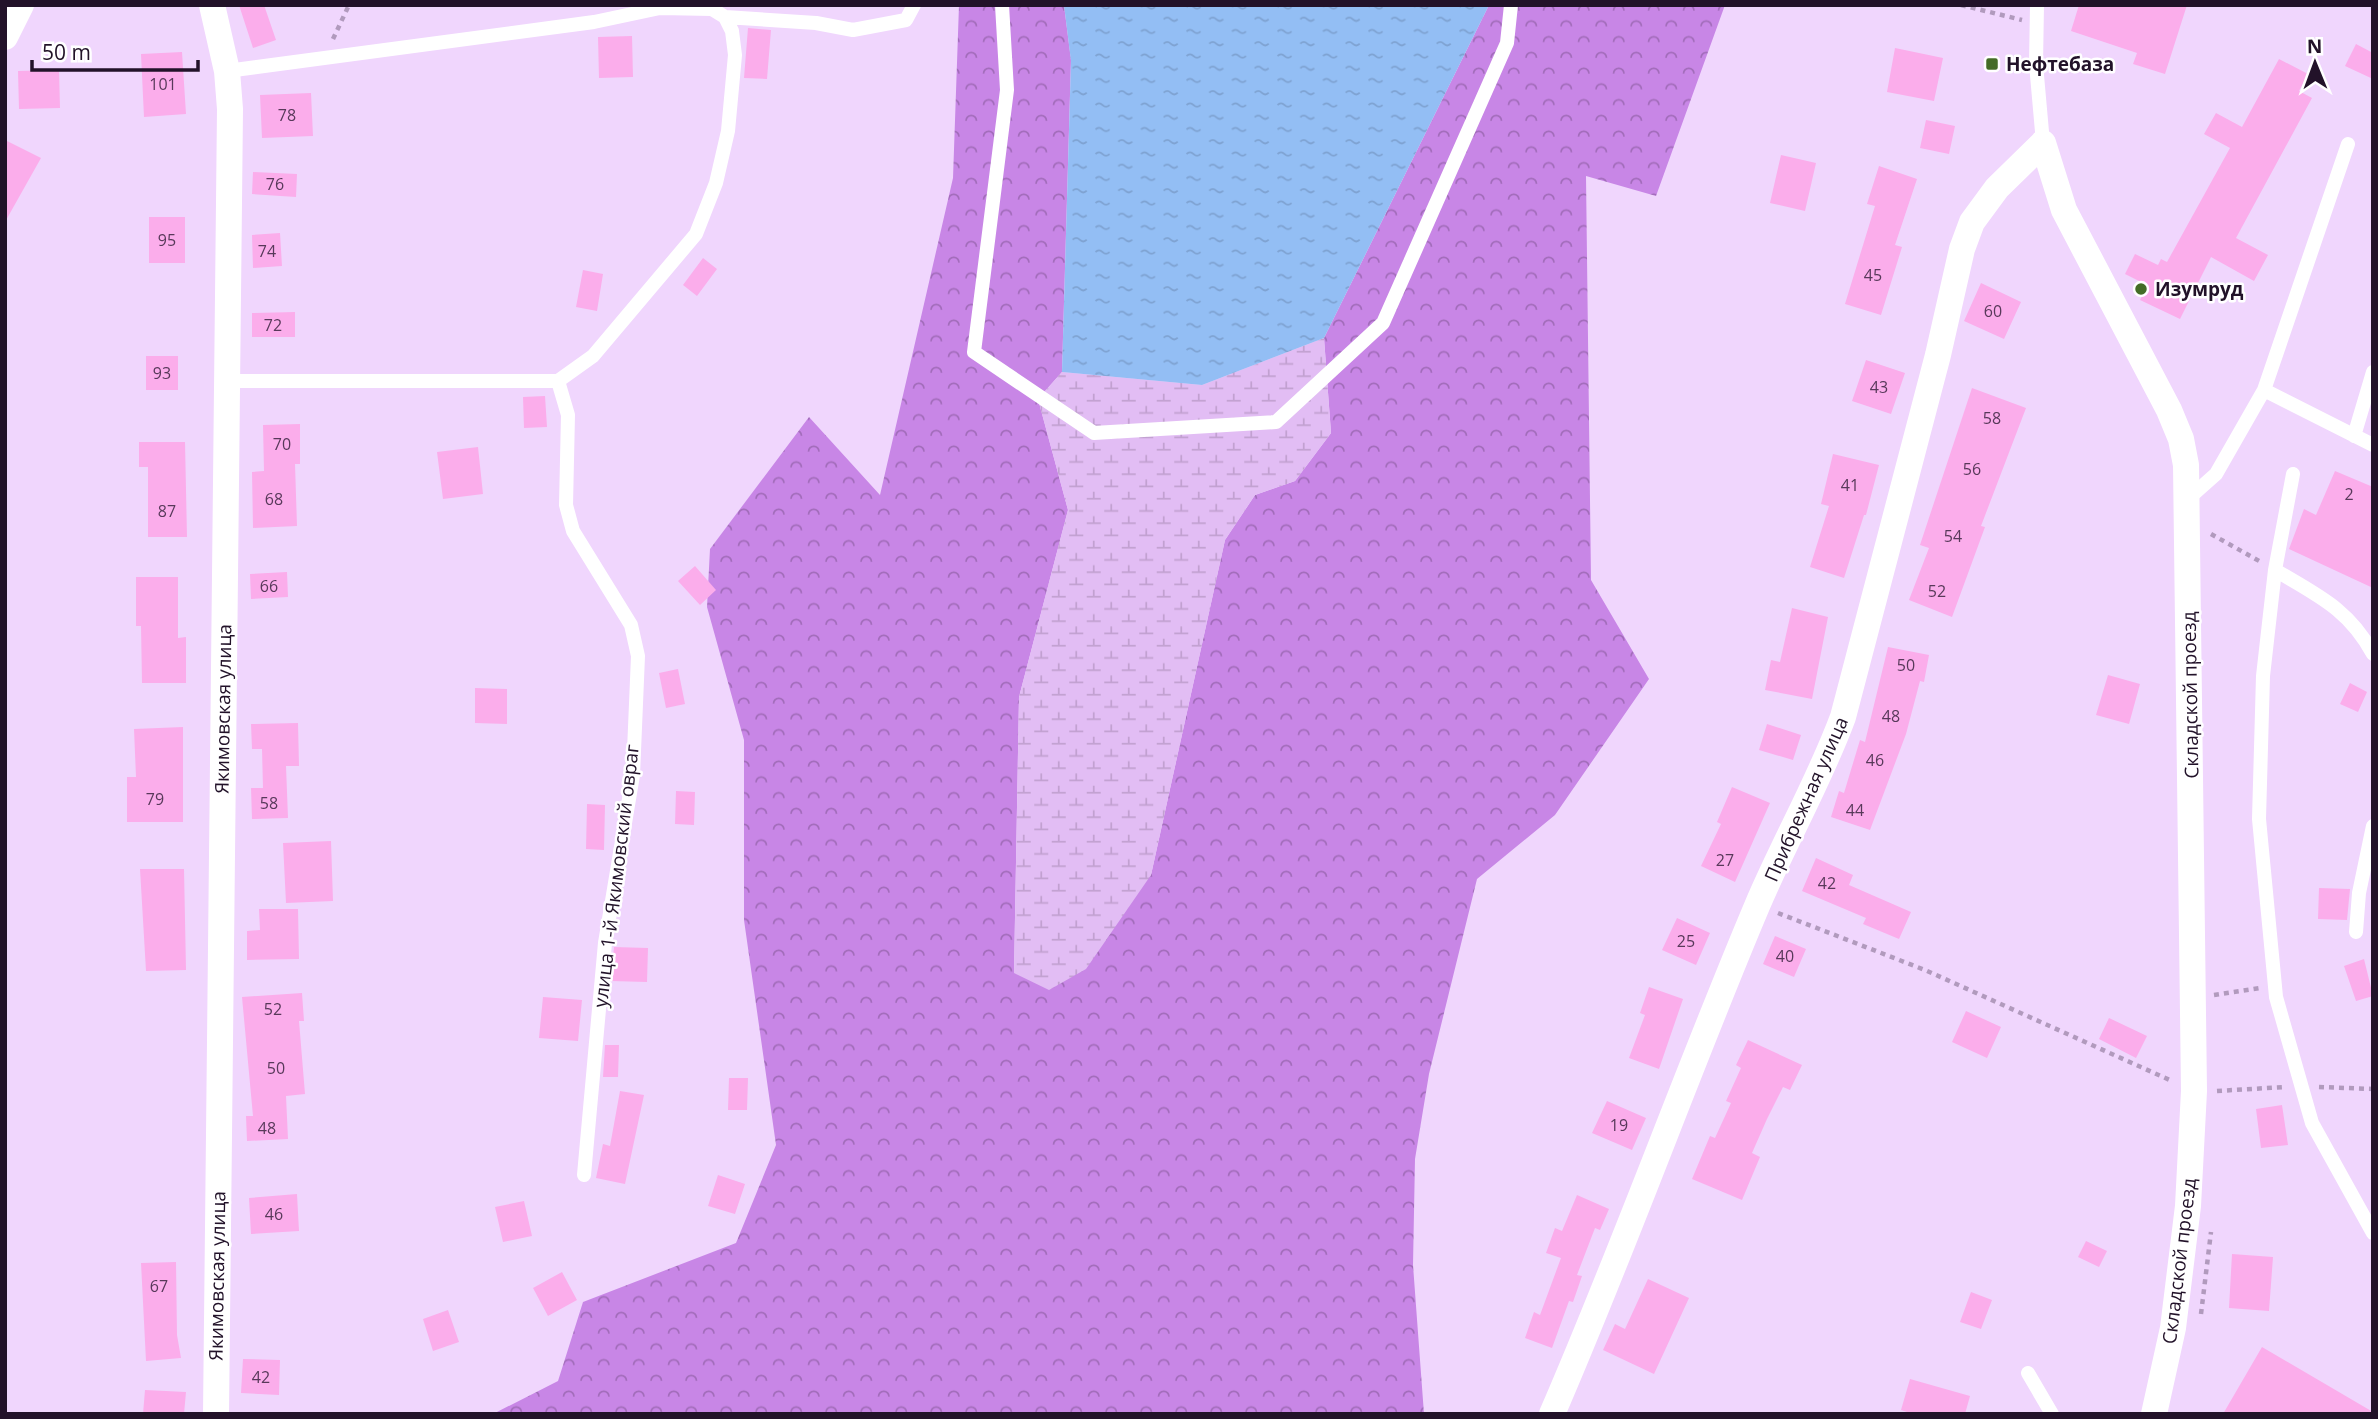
<svg xmlns="http://www.w3.org/2000/svg" width="2378" height="1419" viewBox="0 0 2378 1419" font-family="'Open Sans',sans-serif">
<style>
.forest{fill:url(#forest-crowns)}
.wetland{fill:url(#wetland-marsh)}
.water{fill:url(#water-ripples)}
.building{fill:#fbadeb}
.lines{fill:none;stroke-linecap:round;stroke-linejoin:round}
.path{stroke:#b19abd;stroke-width:4.5;stroke-dasharray:5 5;stroke-linecap:butt}
.service{stroke:#fff;stroke-width:14}
.minor{stroke:#fff;stroke-width:26}
.poi-dot{fill:#446c27;stroke:#fff;stroke-width:2.5}
.labels{text-anchor:middle;dominant-baseline:central;stroke-width:5;stroke-linejoin:round;paint-order:stroke}
.number-label{font-size:16px;fill:#58395a}
.poi-label{font-size:19px;font-weight:bold;fill:#221229;stroke:#fff;text-anchor:start}
.street-label{font-size:19px;fill:#221229;stroke:#fff}
</style>
<defs>
<pattern id="forest-crowns" width="20" height="18" patternUnits="userSpaceOnUse" patternTransform="scale(1.75)"><rect width="20" height="18" fill="#c886e6"/><path d="M2 6a3 3 0 1 1 6 0M12 15a3 3 0 1 1 6 0" fill="none" stroke="#a26cba"/></pattern>
<pattern id="wetland-marsh" width="20" height="14" patternUnits="userSpaceOnUse" patternTransform="scale(1.75)"><rect width="20" height="14" fill="#e2bdf4"/><path d="M1 5h8M5 5V1M11 12h8M15 12V8" fill="none" stroke="#c2a1d1"/></pattern>
<pattern id="water-ripples" width="26" height="14" patternUnits="userSpaceOnUse" patternTransform="scale(1.75)"><rect width="26" height="14" fill="#93bef4"/><path d="M2 4q2-2 4 0t4 0M15 11q2-2 4 0t4 0" fill="none" stroke="#7ea2d1"/></pattern>
</defs>
<rect width="100%" height="100%" fill="#f0d6fd"/>
<path class="forest" d="M 959,5 L 1064,5 L 1071,60 L 1062,372 L 1038,399 L 1068,510 L 1019,697 L 1014,973 L 1151,875 L 1225,540 L 1255,495 L 1295,481 L 1331,433 L 1324,338 L 1489,5 L 1725,5 L 1656,196 L 1586,176 L 1591,580 L 1649,679 L 1555,815 L 1477,879 L 1429,1074 L 1415,1159 L 1413,1265 L 1424,1414 L 493,1414 L 558,1381 L 583,1302 L 736,1243 L 776,1145 L 744,920 L 744,740 L 707,607 L 710,549 L 809,417 L 880,495 L 953,178 Z"/>
<path class="wetland" d="M 1324,338 L 1331,433 L 1295,481 L 1255,495 L 1225,540 L 1151,875 L 1086,969 L 1049,990 L 1014,973 L 1019,697 L 1068,510 L 1038,399 L 1062,372 L 1202,385 Z"/>
<path class="water" d="M 1064,5 L 1489,5 L 1324,338 L 1202,385 L 1062,372 L 1071,61 Z"/>
<path class="building" d="M 239,5 L 264,5 L 276,40 L 253,48 Z
M 2079,5 L 2187,5 L 2165,74 L 2133,64 L 2137,53 L 2071,31 Z
M 748,28 L 771,30 L 767,79 L 744,78 Z
M 632,36 L 633,77 L 599,78 L 598,37 Z
M 2356,44 L 2373,53 L 2373,79 L 2345,66 Z
M 1895,48 L 1943,58 L 1934,101 L 1887,92 Z
M 182,52 L 186,114 L 144,117 L 141,54 Z
M 2279,59 L 2308,74 L 2299,91 L 2312,98 L 2236,238 L 2268,255 L 2254,281 L 2211,257 L 2180,319 L 2140,300 L 2147,285 L 2125,274 L 2135,254 L 2158,265 L 2161,259 L 2167,262 L 2230,148 L 2204,134 L 2216,113 L 2242,127 Z
M 59,70 L 60,108 L 19,109 L 18,71 Z
M 311,93 L 313,136 L 262,138 L 260,95 Z
M 1926,120 L 1955,126 L 1949,154 L 1920,148 Z
M 5,140 L 41,158 L 5,222 Z
M 1781,155 L 1816,163 L 1805,211 L 1770,203 Z
M 1879,166 L 1917,179 L 1895,245 L 1902,247 L 1881,315 L 1845,304 L 1875,206 L 1867,204 Z
M 253,172 L 297,174 L 296,197 L 252,194 Z
M 149,217 L 185,217 L 185,263 L 149,263 Z
M 280,233 L 282,266 L 253,268 L 252,235 Z
M 703,258 L 717,269 L 697,296 L 683,285 Z
M 583,270 L 603,274 L 597,311 L 576,307 Z
M 1981,283 L 2021,302 L 2004,339 L 1964,321 Z
M 295,312 L 295,337 L 252,337 L 252,313 Z
M 146,356 L 178,356 L 178,390 L 146,390 Z
M 1866,360 L 1905,373 L 1891,414 L 1852,401 Z
M 1972,388 L 2026,408 L 1981,526 L 1985,527 L 1952,617 L 1909,600 L 1929,548 L 1920,545 Z
M 545,396 L 547,427 L 524,428 L 523,397 Z
M 300,424 L 300,464 L 295,464 L 297,526 L 253,528 L 252,472 L 264,471 L 263,425 Z
M 139,442 L 185,442 L 187,537 L 148,537 L 148,467 L 139,467 Z
M 478,447 L 483,494 L 443,499 L 437,452 Z
M 1833,454 L 1879,465 L 1866,515 L 1864,515 L 1844,578 L 1810,567 L 1829,506 L 1821,504 Z
M 2335,471 L 2373,487 L 2373,588 L 2289,549 L 2304,509 L 2316,515 Z
M 695,566 L 716,590 L 700,605 L 678,581 Z
M 287,572 L 288,597 L 251,599 L 250,574 Z
M 136,577 L 178,577 L 178,638 L 186,637 L 186,683 L 142,683 L 141,626 L 136,626 Z
M 1792,608 L 1828,617 L 1812,699 L 1765,690 L 1771,660 L 1780,662 Z
M 1888,647 L 1929,655 L 1924,682 L 1920,681 L 1906,734 L 1870,830 L 1831,817 L 1839,791 L 1844,793 L 1860,740 L 1865,742 Z
M 678,669 L 685,704 L 666,708 L 659,673 Z
M 2108,675 L 2140,684 L 2129,724 L 2096,715 Z
M 2350,683 L 2367,692 L 2358,712 L 2340,704 Z
M 475,688 L 507,689 L 507,724 L 475,723 Z
M 298,723 L 299,766 L 286,766 L 288,818 L 252,819 L 251,788 L 263,788 L 262,749 L 252,749 L 251,724 Z
M 1767,724 L 1801,735 L 1793,760 L 1759,750 Z
M 183,727 L 183,822 L 127,822 L 127,777 L 136,777 L 134,729 Z
M 1732,787 L 1770,803 L 1735,882 L 1701,866 L 1721,824 L 1717,822 Z
M 676,791 L 695,792 L 694,825 L 675,824 Z
M 587,804 L 605,805 L 604,850 L 586,849 Z
M 331,841 L 333,901 L 286,903 L 283,843 Z
M 1816,858 L 1853,875 L 1849,885 L 1911,912 L 1899,939 L 1863,924 L 1866,918 L 1802,891 Z
M 140,869 L 184,869 L 186,970 L 146,971 Z
M 2319,888 L 2350,889 L 2347,920 L 2318,919 Z
M 259,909 L 298,909 L 299,959 L 247,960 L 247,931 L 260,930 Z
M 1677,918 L 1710,933 L 1696,965 L 1662,950 Z
M 1775,936 L 1806,949 L 1794,977 L 1763,964 Z
M 614,947 L 648,948 L 647,982 L 611,981 Z
M 2364,959 L 2373,996 L 2356,1001 L 2344,966 Z
M 1649,987 L 1683,999 L 1659,1069 L 1629,1058 L 1645,1015 L 1640,1013 Z
M 302,993 L 304,1021 L 299,1021 L 305,1094 L 286,1096 L 288,1139 L 247,1141 L 246,1116 L 253,1116 L 242,997 Z
M 543,997 L 582,1000 L 578,1041 L 539,1038 Z
M 1966,1011 L 2001,1027 L 1987,1058 L 1952,1042 Z
M 2109,1018 L 2147,1036 L 2136,1058 L 2099,1039 Z
M 1748,1040 L 1802,1065 L 1790,1090 L 1783,1087 L 1767,1119 L 1752,1153 L 1760,1157 L 1742,1200 L 1692,1179 L 1710,1136 L 1715,1138 L 1731,1103 L 1726,1101 L 1741,1068 L 1736,1065 Z
M 605,1045 L 619,1045 L 618,1077 L 603,1077 Z
M 729,1078 L 748,1078 L 747,1110 L 728,1110 Z
M 620,1091 L 644,1095 L 625,1184 L 596,1178 L 603,1144 L 610,1146 Z
M 1607,1101 L 1646,1118 L 1632,1150 L 1592,1133 Z
M 2282,1105 L 2288,1145 L 2261,1148 L 2256,1109 Z
M 718,1175 L 745,1184 L 735,1214 L 708,1206 Z
M 297,1194 L 299,1231 L 251,1234 L 249,1198 Z
M 1577,1195 L 1609,1209 L 1600,1230 L 1595,1228 L 1577,1275 L 1582,1276 L 1573,1302 L 1569,1301 L 1552,1348 L 1525,1338 L 1534,1312 L 1540,1315 L 1561,1258 L 1546,1253 L 1555,1228 L 1562,1231 Z
M 524,1201 L 532,1236 L 503,1242 L 495,1207 Z
M 2086,1241 L 2107,1251 L 2099,1267 L 2078,1257 Z
M 2232,1254 L 2273,1257 L 2269,1311 L 2229,1308 Z
M 176,1262 L 177,1335 L 181,1358 L 146,1361 L 141,1263 Z
M 562,1272 L 577,1300 L 548,1316 L 533,1288 Z
M 1648,1279 L 1689,1298 L 1654,1374 L 1603,1350 L 1615,1324 L 1625,1329 Z
M 1971,1292 L 1992,1300 L 1981,1329 L 1960,1322 Z
M 448,1310 L 459,1342 L 433,1351 L 423,1319 Z
M 2262,1347 L 2373,1412 L 2373,1414 L 2223,1414 Z
M 243,1359 L 280,1360 L 279,1395 L 241,1393 Z
M 1910,1379 L 1970,1396 L 1965,1414 L 1913,1414 L 1901,1410 Z
M 145,1390 L 186,1392 L 184,1414 L 143,1414 Z"/>
<g class="lines">
<path class="path" d="M 1961,5 L 2022,20
M 333,39 L 349,5
M 2211,534 L 2261,562
M 1778,913 L 1925,970 L 2172,1081
M 2214,995 L 2260,988
M 2319,1087 L 2373,1089
M 2217,1091 L 2285,1087
M 2201,1314 L 2211,1232"/>
<path class="service" d="M 1002,5 L 1007,90 L 974,352 L 1094,433 L 1276,422 L 1383,323 L 1507,43 L 1511,5
M 2037,5 L 2036,64 L 2043,143
M 725,17 L 816,23 L 853,30 L 906,20 L 914,5
M 227,71 L 594,22 L 660,8 L 712,9 L 725,17 L 732,31 L 735,55 L 728,131 L 716,183 L 696,234 L 593,356 L 558,381
M 226,381 L 558,381 L 568,415 L 566,505 L 573,531 L 631,625 L 638,656 L 633,775 L 605,943 L 584,1175
M 2264,390 L 2373,445
M 2354,436 L 2373,372
M 2293,474 L 2275,570 L 2263,676 L 2259,819 L 2276,997 L 2312,1123 L 2373,1233
M 2189,498 L 2216,474 L 2264,390 L 2348,144
M 2275,570 C 2317,595 2349,609 2373,654
M 2356,932 L 2359,893 L 2373,826
M 2028,1373 L 2052,1414"/>
<path class="minor" d="M 212,5 L 227,71 L 230,109 L 216,1414
M 5,37 L 21,5
M 2043,143 L 2064,210 L 2169,410 L 2181,439 L 2186,465 L 2194,1091 L 2188,1206 L 2173,1328 L 2154,1414
M 1552,1414 C 1625,1246 1686,1074 1757,906 C 1784,842 1819,782 1843,717 L 1938,355 L 1962,249 L 1972,222 L 1997,188 L 2043,143"/>
</g>
<g class="poi-dot">
<rect x="1985" y="57" width="14" height="14" rx="3.5"/>
<circle cx="2141" cy="289" r="7"/>
</g>
<g class="labels">
<g class="number-label">
<text x="163" y="84">101</text>
<text x="287" y="115">78</text>
<text x="275" y="184">76</text>
<text x="167" y="240">95</text>
<text x="267" y="251">74</text>
<text x="1873" y="275">45</text>
<text x="1993" y="311">60</text>
<text x="273" y="325">72</text>
<text x="162" y="373">93</text>
<text x="1879" y="387">43</text>
<text x="1992" y="418">58</text>
<text x="282" y="444">70</text>
<text x="1972" y="469">56</text>
<text x="1850" y="485">41</text>
<text x="2349" y="494">2</text>
<text x="274" y="499">68</text>
<text x="167" y="511">87</text>
<text x="1953" y="536">54</text>
<text x="269" y="586">66</text>
<text x="1937" y="591">52</text>
<text x="1906" y="665">50</text>
<text x="1891" y="716">48</text>
<text x="1875" y="760">46</text>
<text x="155" y="799">79</text>
<text x="269" y="803">58</text>
<text x="1855" y="810">44</text>
<text x="1725" y="860">27</text>
<text x="1827" y="883">42</text>
<text x="1686" y="941">25</text>
<text x="1785" y="956">40</text>
<text x="273" y="1009">52</text>
<text x="276" y="1068">50</text>
<text x="1619" y="1125">19</text>
<text x="267" y="1128">48</text>
<text x="274" y="1214">46</text>
<text x="159" y="1286">67</text>
<text x="261" y="1377">42</text>
</g>
<g class="poi-label">
<text x="2006" y="64">Нефтебаза</text>
<text x="2155" y="289">Изумруд</text>
</g>
<g class="street-label">
<text transform="translate(2190 695) rotate(-91)">Складской проезд</text>
<text transform="translate(223 709) rotate(-89)">Якимовская улица</text>
<text transform="translate(1806 799) rotate(-66)">Прибрежная улица</text>
<text transform="translate(616 876) rotate(-83)">улица 1-й Якимовский овраг</text>
<text transform="translate(2179 1261) rotate(-83)">Складской проезд</text>
<text transform="translate(217 1276) rotate(-89)">Якимовская улица</text>
</g>
</g>
<rect width="2378" height="1419" fill="none" stroke="#221229" stroke-width="14"/>
<g transform="translate(2315 63) rotate(359)" stroke="#ffffff" stroke-width="5" paint-order="stroke">
<path d="M0-5L12 26L0 18L-12 26Z" fill="#221229"/>
<text y="-10" font-size="19" font-weight="bold" text-anchor="middle" fill="#221229">N</text>
</g>
<path d="M32 60v10h166v-10" fill="none" stroke="#221229" stroke-width="3.5"/>
<text x="42" y="60" font-size="21" fill="#221229" stroke="#ffffff" stroke-width="5" paint-order="stroke">50 m</text>
</svg>
